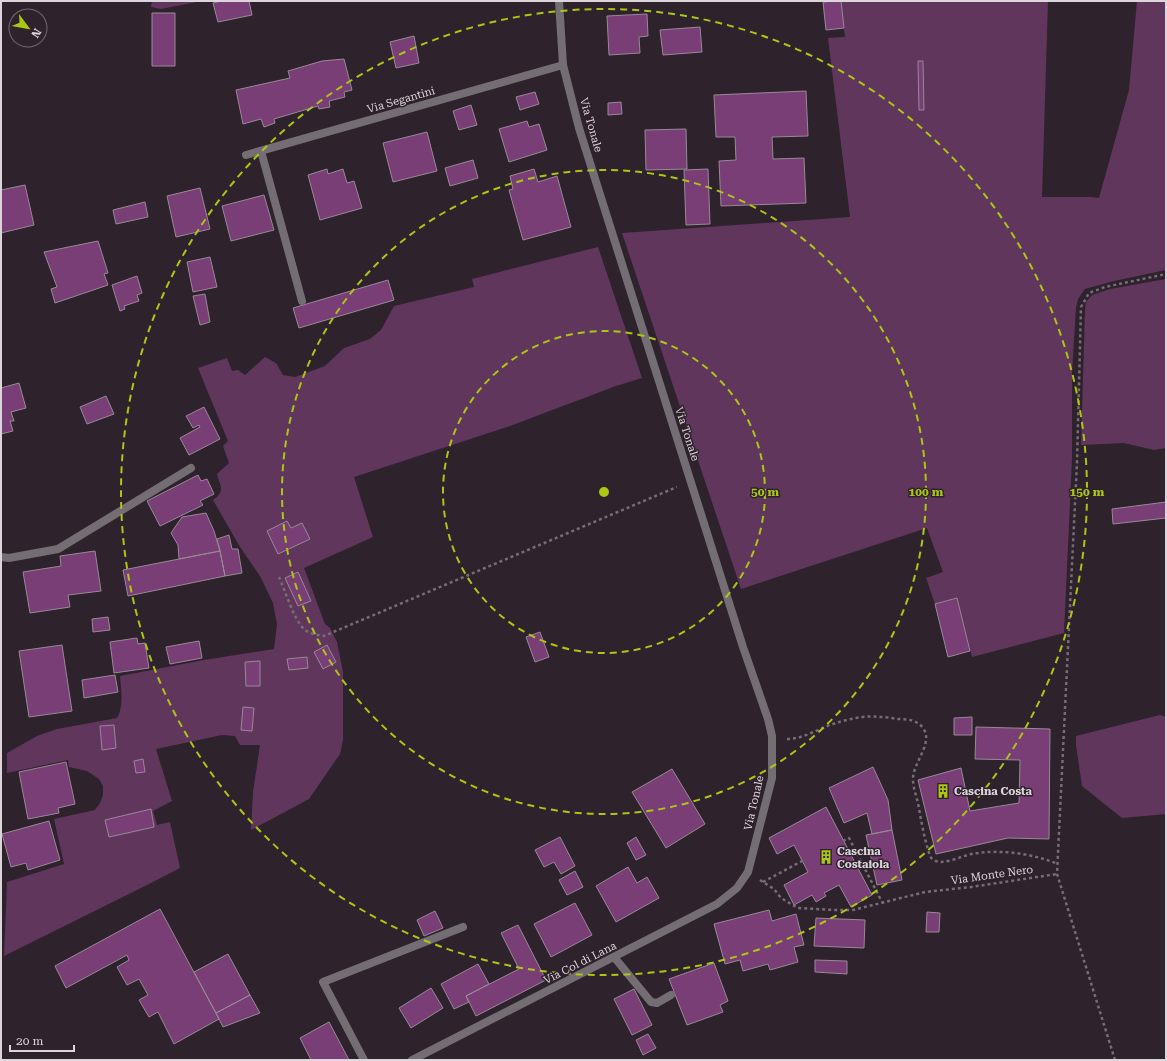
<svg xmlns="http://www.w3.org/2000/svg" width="1167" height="1061" viewBox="0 0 1167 1061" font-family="'Roboto Serif',serif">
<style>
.green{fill:#60365d}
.building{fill:#793e76;stroke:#988997}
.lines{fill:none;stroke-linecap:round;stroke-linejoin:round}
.path{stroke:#776d76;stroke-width:2.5;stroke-dasharray:3 3;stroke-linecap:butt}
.lane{stroke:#746e74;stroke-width:8}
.street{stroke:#746e74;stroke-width:8}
.ring{fill:none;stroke:#abc613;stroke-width:2;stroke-dasharray:7 5}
.labels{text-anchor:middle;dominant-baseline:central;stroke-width:3;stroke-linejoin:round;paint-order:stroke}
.street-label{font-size:11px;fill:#ddd5dc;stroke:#2e222d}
.poi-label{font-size:11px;font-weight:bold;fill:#ddd5dc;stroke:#2e222d;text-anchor:start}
.centre{fill:#abc613;stroke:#2e222d;stroke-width:2}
.ring-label{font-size:12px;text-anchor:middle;font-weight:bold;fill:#abc613;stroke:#2e222d;stroke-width:3;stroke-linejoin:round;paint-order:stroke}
</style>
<rect width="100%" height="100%" fill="#2e222d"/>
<path class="green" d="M 152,1 L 202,1 L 161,9 L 151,7 Z
M 841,1 L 1048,1 L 1042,197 L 1091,197 L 1099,198 L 1129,90 L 1137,1 L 1166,1 L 1166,270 L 1114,281 L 1085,289 L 1078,299 L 1076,308 L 1072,373 L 1072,459 L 1064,633 L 972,657 L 957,598 L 935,604 L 926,578 L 943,572 L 927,528 L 741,589 L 622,233 L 850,217 L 828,38 L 845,37 Z
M 598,247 L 642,378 L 616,386 L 510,426 L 354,477 L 373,537 L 304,568 L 325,624 L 330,628 L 337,642 L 343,672 L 343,740 L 340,754 L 309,799 L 251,830 L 253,792 L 260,745 L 240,745 L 235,736 L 222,735 L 156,749 L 172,801 L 153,811 L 157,825 L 170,822 L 180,868 L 147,885 L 4,956 L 7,882 L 64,864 L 54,819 L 95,810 L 100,803 L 103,795 L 103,786 L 99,779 L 87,771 L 69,767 L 68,760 L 7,773 L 7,753 L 37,736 L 57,729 L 117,718 C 124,706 121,689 120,676 L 204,660 L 274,649 L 277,624 L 273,603 L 260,576 L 240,547 L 213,500 C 226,491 220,486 217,474 L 229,463 L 223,446 L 228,441 L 198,368 L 227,358 L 232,371 L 238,370 L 245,375 L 265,357 L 276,363 L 283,375 L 295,377 L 325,366 L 344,348 L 370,339 L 381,330 L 394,306 L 474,287 L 472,279 Z
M 1166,279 L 1166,448 L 1154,450 L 1124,443 L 1081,445 L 1085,310 L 1086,302 L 1092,295 L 1110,289 Z
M 1160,715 L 1166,717 L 1166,814 L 1122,818 L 1082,786 L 1076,745 L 1076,736 Z"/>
<path class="building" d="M 221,1 L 249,1 L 252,15 L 218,22 L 213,3 Z
M 835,1 L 841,1 L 844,28 L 826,30 L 823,2 Z
M 152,13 L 175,13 L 175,66 L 152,66 Z
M 647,14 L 648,36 L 639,37 L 640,53 L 609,55 L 607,16 Z
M 700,27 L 702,52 L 663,55 L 660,30 Z
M 414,36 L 419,63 L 396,68 L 390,42 Z
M 344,59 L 352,90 L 344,92 L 345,97 L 329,101 L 330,107 L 319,109 L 318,106 L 274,119 L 275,123 L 264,127 L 261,119 L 243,124 L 236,90 L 290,78 L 288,71 L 322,61 Z
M 918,61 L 923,61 L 924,110 L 919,110 Z
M 806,91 L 808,136 L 772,137 L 773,159 L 804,158 L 806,203 L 721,206 L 719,161 L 736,160 L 735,137 L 716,137 L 714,95 Z
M 535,92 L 539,104 L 520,110 L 516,97 Z
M 621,102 L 622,114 L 608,115 L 608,103 Z
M 471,105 L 477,125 L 459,130 L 453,111 Z
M 527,121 L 529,127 L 539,124 L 547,150 L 509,162 L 499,129 Z
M 686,129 L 687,169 L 646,170 L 645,130 Z
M 427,132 L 437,171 L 393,182 L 383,143 Z
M 473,160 L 478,178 L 450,186 L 445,168 Z
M 327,169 L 328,174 L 343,169 L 347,183 L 354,181 L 362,208 L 320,220 L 308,175 Z
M 534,169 L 538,182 L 557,176 L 571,227 L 523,240 L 509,190 L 513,189 L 510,176 Z
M 708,169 L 710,224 L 686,225 L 684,170 Z
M 25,185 L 34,225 L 1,233 L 1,190 Z
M 200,188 L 210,229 L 176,237 L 167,196 Z
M 264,195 L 274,230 L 231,241 L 222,206 Z
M 145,202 L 148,217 L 116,224 L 113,210 Z
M 98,241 L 108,273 L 104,274 L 108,285 L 55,303 L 51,289 L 57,287 L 44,252 Z
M 210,257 L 217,287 L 193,292 L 187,262 Z
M 137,276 L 142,293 L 137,295 L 139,301 L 124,306 L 125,309 L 120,311 L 112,285 Z
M 388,280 L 394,300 L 299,328 L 293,308 Z
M 205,294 L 210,322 L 200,325 L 193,296 Z
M 19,383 L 26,408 L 11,412 L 14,421 L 10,421 L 13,431 L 1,434 L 1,388 Z
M 106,396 L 114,414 L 87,424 L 80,407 Z
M 204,407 L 220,439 L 189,455 L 180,438 L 200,427 L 199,425 L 193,428 L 186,416 Z
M 198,475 L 201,481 L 207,479 L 214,494 L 200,501 L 203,505 L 160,526 L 147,501 Z
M 1166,502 L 1166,518 L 1113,524 L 1112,509 Z
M 206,513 L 214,531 L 220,551 L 179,559 L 178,545 L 171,533 L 182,517 Z
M 287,521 L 291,528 L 302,523 L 310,539 L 278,554 L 267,531 Z
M 229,535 L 232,549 L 238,549 L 242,573 L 225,576 L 220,551 L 217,539 Z
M 95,551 L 101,591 L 68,595 L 70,607 L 30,613 L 23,572 L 61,566 L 60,556 Z
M 220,551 L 225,576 L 128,596 L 123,570 Z
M 298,572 L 311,601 L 298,606 L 285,578 Z
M 957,598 L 970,651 L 948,657 L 935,604 Z
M 108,617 L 110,630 L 93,632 L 92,619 Z
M 540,632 L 549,657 L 535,662 L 526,637 Z
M 137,638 L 138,644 L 145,643 L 149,668 L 114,673 L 110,642 Z
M 199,641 L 202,658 L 170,664 L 166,647 Z
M 62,645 L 72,711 L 29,717 L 19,651 Z
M 327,645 L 336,662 L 323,669 L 314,652 Z
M 307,657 L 308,668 L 289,670 L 287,659 Z
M 260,661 L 260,686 L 246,686 L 245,662 Z
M 115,675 L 118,692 L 84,698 L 82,680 Z
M 243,707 L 254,708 L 252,731 L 241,730 Z
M 972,717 L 972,735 L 954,735 L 954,718 Z
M 114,725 L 116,748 L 102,750 L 100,726 Z
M 976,727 L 1050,729 L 1049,839 L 1008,838 L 936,854 L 918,780 L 961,768 L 970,811 L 1019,803 L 1020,760 L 975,759 Z
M 143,759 L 145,772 L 136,773 L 134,761 Z
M 66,762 L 75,804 L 58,808 L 59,813 L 28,819 L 19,772 Z
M 873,767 L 888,800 L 892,830 L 872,834 L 867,813 L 844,823 L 829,788 Z
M 672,769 L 705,824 L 666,848 L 632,792 Z
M 826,807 L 872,895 L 851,907 L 839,885 L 824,893 L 826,896 L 816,902 L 812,895 L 794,905 L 784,885 L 808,872 L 794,845 L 777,854 L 769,838 Z
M 151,809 L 154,827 L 109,837 L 105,820 Z
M 49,821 L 60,860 L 28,870 L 26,863 L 11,867 L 2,834 Z
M 892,830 L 902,880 L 877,885 L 866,835 Z
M 560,837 L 575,866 L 561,874 L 554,862 L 544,867 L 535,850 Z
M 636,837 L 646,855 L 636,860 L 627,843 Z
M 628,867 L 637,883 L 647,877 L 659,898 L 616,922 L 596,886 Z
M 575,871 L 583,887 L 567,895 L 559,880 Z
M 575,903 L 592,935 L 551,957 L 534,924 Z
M 160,909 L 219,1019 L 174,1044 L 158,1012 L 149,1017 L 139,1000 L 148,995 L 139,979 L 127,985 L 117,967 L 129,960 L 127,955 L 66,988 L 55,966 Z
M 769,910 L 772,921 L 796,914 L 804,945 L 794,947 L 798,962 L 770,970 L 768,964 L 743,971 L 740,960 L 725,964 L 714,924 Z
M 435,911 L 443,928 L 424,936 L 417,920 Z
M 927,912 L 940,913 L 939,932 L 926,932 Z
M 816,918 L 865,920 L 864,948 L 814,946 Z
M 518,925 L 546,980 L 476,1016 L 466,996 L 519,969 L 501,933 Z
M 228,954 L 250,995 L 216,1013 L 194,972 Z
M 815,960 L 847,961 L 847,974 L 815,972 Z
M 714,963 L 728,1001 L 720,1005 L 723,1012 L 687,1025 L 669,979 Z
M 478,964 L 489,984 L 466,996 L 469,1002 L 454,1009 L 441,984 Z
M 431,988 L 443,1008 L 411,1028 L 399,1008 Z
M 634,989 L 652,1025 L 632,1035 L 614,999 Z
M 250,995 L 260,1013 L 223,1027 L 216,1013 Z
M 329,1022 L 349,1060 L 311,1060 L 300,1038 Z
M 648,1034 L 656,1048 L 643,1055 L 636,1040 Z"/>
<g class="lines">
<path class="path" d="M 279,577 C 285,590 294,620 304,629 C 309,634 317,635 324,636 L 677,487
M 787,739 C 804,739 819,728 836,723 C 849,719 866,715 880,717 C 886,717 892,718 898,719 C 908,719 917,720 923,728 C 934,743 913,762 913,779 C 913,787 916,795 918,803 C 921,820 924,837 929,853 C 930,856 931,859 934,860 C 942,866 962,856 971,854 C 1000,849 1031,853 1058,864
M 843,841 L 849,838 L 882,902
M 760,880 L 774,889 L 781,898 L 798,908 L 835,910 L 853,910 L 925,892 L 971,887 L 1057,874
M 763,882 L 802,861
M 1115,1060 L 1057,874 L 1077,462 L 1081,307 L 1089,293 L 1105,287 L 1166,274"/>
<path class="lane" d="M 261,151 L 302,301
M 246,155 L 563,65
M 1,557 L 9,558 L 58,549 L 191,468
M 614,957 L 651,1002 L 657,1003 L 671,995
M 364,1060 L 323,982 L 463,927"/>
<path class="street" d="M 412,1060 L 717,904 L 737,888 L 748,872 L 772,778 L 772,736 L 768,719 L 743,647 L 579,128 L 563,65 L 559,1"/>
</g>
<g class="ring">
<circle cx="604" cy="492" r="161"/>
<circle cx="604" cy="492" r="322"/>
<circle cx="604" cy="492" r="483"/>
</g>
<defs>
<symbol id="building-bare" viewBox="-9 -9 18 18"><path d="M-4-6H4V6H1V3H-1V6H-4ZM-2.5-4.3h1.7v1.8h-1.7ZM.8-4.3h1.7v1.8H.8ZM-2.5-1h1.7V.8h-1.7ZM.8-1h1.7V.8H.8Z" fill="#abc613" stroke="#2e222d" stroke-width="2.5" paint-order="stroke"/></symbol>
</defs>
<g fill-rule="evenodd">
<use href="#building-bare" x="933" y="781" width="20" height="20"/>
<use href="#building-bare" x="816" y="847" width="20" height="20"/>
</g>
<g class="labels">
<g class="street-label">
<text transform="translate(401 100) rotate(-16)">Via Segantini</text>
<text transform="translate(591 125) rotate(74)">Via Tonale</text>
<text transform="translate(687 434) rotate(72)">Via Tonale</text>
<text transform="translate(754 803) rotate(-77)">Via Tonale</text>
<text transform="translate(992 875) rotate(-8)">Via Monte Nero</text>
<text transform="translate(580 963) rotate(-27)">Via Col di Lana</text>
</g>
<g class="poi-label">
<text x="954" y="791">Cascina Costa</text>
<text x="837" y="851">Cascina<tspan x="837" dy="13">Costaiola</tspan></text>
</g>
</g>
<circle cx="604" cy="492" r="6" class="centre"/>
<g class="ring-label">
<text x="765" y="496">50 m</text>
<text x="926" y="496">100 m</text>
<text x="1087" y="496">150 m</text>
</g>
<rect width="1167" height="1061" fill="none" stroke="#ddd5dc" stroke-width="4"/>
<g transform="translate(28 28) rotate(122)"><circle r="19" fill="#2e222d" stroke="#746a73"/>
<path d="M0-3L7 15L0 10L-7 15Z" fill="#abc613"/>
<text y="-6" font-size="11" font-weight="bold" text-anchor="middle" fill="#ddd5dc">N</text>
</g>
<path d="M10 1045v6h64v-6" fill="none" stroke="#ddd5dc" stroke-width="2"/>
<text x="16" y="1045" font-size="12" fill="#ddd5dc" stroke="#2e222d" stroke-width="3" paint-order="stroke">20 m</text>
</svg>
